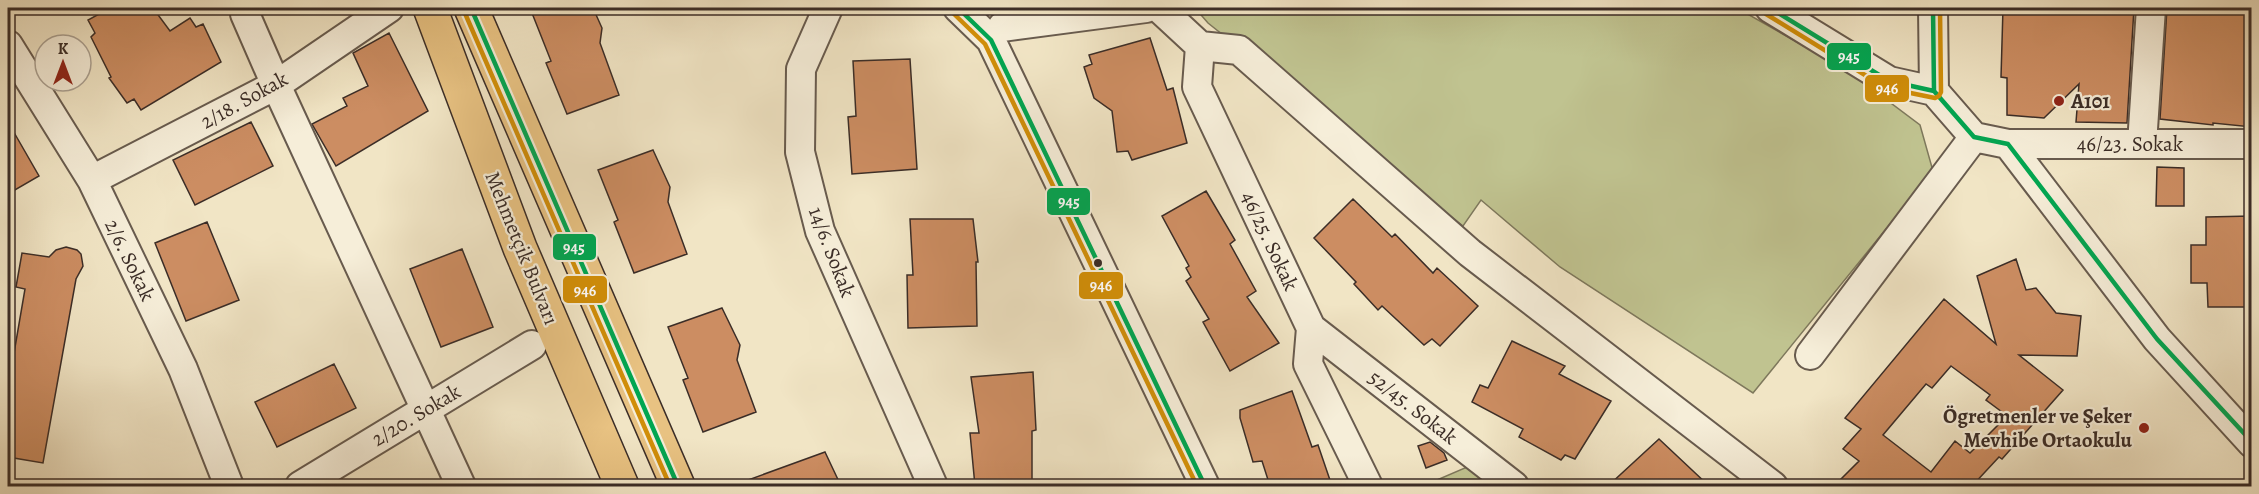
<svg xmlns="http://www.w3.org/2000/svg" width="2259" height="494" viewBox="0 0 2259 494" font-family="Alegreya,serif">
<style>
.green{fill:#c0c390;stroke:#7e785c;stroke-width:1.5}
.building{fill:#cc8d62;stroke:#3b2d27;stroke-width:1.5;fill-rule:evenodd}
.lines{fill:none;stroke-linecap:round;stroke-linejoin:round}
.minor-casing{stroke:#685b4e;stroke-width:32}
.major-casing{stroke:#3b2d27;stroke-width:36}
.minor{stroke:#f6eed9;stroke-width:28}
.major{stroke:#e8c282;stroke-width:33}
.bus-1-casing{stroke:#f6eed9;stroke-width:9}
.bus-2-casing{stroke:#f6eed9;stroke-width:9}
.bus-1{stroke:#00a651;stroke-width:4.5}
.bus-2{stroke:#d18e08;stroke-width:4.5}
.poi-dot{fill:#8f2418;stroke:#f6eed9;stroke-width:2}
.bus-dot{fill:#3b2d27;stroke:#f6eed9;stroke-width:2}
.labels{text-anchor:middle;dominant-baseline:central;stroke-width:4.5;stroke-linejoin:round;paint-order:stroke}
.street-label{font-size:21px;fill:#3b2d27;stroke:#f6eed9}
.poi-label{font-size:21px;font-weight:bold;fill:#3b2d27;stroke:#f6eed9;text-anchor:start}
.line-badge{stroke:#f6eed9;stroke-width:2}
.badge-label{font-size:16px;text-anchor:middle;font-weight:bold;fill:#fff}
</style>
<rect width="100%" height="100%" fill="#f1e5c5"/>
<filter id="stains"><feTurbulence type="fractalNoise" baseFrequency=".00333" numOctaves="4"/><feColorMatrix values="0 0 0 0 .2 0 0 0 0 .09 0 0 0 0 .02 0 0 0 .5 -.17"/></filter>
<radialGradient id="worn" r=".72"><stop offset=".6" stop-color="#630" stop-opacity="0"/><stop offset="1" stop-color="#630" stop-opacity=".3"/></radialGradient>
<path class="green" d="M 1195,8 L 1737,8 L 1848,71 L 1920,125 L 1933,171 L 1753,393 L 1560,267 L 1481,200 L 1463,226 L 1208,23 Z
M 1467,467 L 1494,486 L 1423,486 Z"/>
<path class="building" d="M 110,8 L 153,8 L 170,31 L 190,18 L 196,27 L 203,24 L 221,62 L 141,110 L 134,99 L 127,103 L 109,78 L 111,77 L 91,37 L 95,33 L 88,20 Z
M 530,8 L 593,8 L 602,28 L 600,43 L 619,95 L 567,114 L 546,63 L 551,61 Z
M 2003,8 L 2134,8 L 2127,123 L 2076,122 L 2079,84 L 2044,118 L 2007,115 L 2007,78 L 2001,77 Z
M 2167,8 L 2217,8 L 2217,13 L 2252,13 L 2252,127 L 2213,123 L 2213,125 L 2160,119 Z
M 389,33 L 428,111 L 336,166 L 312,124 L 347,106 L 343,98 L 368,86 L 353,53 Z
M 1150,38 L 1167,90 L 1173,88 L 1187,143 L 1132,160 L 1128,151 L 1117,152 L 1112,111 L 1094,98 L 1084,67 L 1092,64 L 1089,55 Z
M 910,59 L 917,169 L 852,174 L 848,117 L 856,116 L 853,61 Z
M 8,122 L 39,176 L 8,194 Z
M 251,122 L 273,166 L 195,205 L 173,160 Z
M 653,150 L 670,187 L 668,202 L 687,254 L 634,273 L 614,222 L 618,220 L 598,170 Z
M 2157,167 L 2184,168 L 2184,206 L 2156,206 Z
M 1206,191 L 1235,240 L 1230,244 L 1256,291 L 1247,297 L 1279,343 L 1230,371 L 1203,322 L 1209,319 L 1186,281 L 1191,277 L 1186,268 L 1189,266 L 1162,216 Z
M 1353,199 L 1392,237 L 1395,234 L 1433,273 L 1437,268 L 1478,306 L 1440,346 L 1432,339 L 1424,345 L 1382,306 L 1378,310 L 1354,284 L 1356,282 L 1314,238 Z
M 2252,216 L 2252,307 L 2208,307 L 2207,283 L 2191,283 L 2191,245 L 2206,245 L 2206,217 Z
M 910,219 L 973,219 L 978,262 L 976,262 L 977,326 L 908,328 L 907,275 L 913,275 Z
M 207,222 L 239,300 L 186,321 L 155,243 Z
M 66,247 L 77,250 L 81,254 L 83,266 L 76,279 L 43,463 L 8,457 L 8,388 L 25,289 L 16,287 L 22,253 L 49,257 L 56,250 Z
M 462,249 L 493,327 L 441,347 L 410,269 Z
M 2016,259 L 2026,290 L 2036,288 L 2056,313 L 2081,316 L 2077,356 L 2019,355 L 2063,390 L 2002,459 L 1999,457 L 1972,486 L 1834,486 L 1859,461 L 1843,449 L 1861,429 L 1845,418 L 1944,299 L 1996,344 L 1977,276 ZM 1951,366 L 1990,395 L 1986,400 L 2002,412 L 1995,418 L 2001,422 L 1970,453 L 1955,441 L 1931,472 L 1883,435 L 1926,384 L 1932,388 Z
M 722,308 L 740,345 L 737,360 L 756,412 L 703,432 L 683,380 L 688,378 L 668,327 Z
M 1512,341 L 1565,366 L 1559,374 L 1611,401 L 1575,459 L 1565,455 L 1561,460 L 1519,437 L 1523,429 L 1472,402 L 1480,385 L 1488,388 Z
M 334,364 L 356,408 L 277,447 L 255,402 Z
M 1033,372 L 1036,430 L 1032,431 L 1032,485 L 975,486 L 970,433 L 979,433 L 971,377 Z
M 1292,391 L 1312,447 L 1318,445 L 1332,486 L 1270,486 L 1262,461 L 1253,462 L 1240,418 L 1240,410 Z
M 1659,439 L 1709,486 L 1608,486 Z
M 1430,442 L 1444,453 L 1447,460 L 1426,468 L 1418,446 Z
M 825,452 L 841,486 L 737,486 L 737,484 Z"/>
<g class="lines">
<defs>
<path id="minor" d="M 245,8 L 245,14 L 276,85 L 461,486
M 828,8 L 801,69 L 800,152 L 820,231 L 933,486
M 958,8 L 991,40 L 1205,486
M 1159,8 L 1200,46 L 1197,87 L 1311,328 L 1308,364 L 1368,486
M 1770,8 L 1889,81 L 1934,91
M 1933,8 L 1934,91 L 1974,137 L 2008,144 L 2157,339 L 2252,443
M 1002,27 L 1146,8
M 8,45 L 92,180 L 183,369 L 229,486
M 1200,46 L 1239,50 L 1470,253 L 1773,486
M 2008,144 L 2252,144
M 2142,144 L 2151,8
M 92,180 L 276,85 L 389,8
M 1311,328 L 1514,486
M 1810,355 L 1974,137
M 300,486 L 532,345"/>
<path id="major" d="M 430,8 L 520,248 L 622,486
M 471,8 L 678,486"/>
</defs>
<use href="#minor" class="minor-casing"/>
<use href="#major" class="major-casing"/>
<use href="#minor" class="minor"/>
<use href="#major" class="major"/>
<defs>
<path id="bus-1" d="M 471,8 L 678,486
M 958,8 L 991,40 L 1205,486
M 1770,8 L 1889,81 L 1934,91
M 1933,8 L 1934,91 L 1974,137 L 2008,144 L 2157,339 L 2252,442"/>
<path id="bus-2" d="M 464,11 L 670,486
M 953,13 L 985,44 L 1197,486
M 1766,14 L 1886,88 L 1935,98 L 1939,96 L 1941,92 L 1940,8"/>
</defs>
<use href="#bus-1" class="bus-1-casing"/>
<use href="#bus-2" class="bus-2-casing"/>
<use href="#bus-1" class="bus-1"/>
<use href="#bus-2" class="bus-2"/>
</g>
<g class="poi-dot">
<circle cx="2059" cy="101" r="6"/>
<circle cx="2144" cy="428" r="6"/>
</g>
<circle class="bus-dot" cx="1098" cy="263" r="5"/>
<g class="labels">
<g class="street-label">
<text transform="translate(244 100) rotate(-29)">2/18. Sokak</text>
<text x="2130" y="144">46/23. Sokak</text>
<text transform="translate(1270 241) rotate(65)">46/25. Sokak</text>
<text transform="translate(522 248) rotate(68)">Mehmetçik Bulvarı</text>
<text transform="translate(832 252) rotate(69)">14/6. Sokak</text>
<text transform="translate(130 260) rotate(64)">2/6. Sokak</text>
<text transform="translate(1413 407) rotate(38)">52/45. Sokak</text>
<text transform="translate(416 415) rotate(-31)">2/20. Sokak</text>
</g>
<g class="poi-label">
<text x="2071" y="101">A101</text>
<text x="2132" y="416" text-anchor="end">Ögretmenler ve Şeker<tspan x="2132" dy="24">Mevhibe Ortaokulu</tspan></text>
</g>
</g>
<g class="line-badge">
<rect x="1826" y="42" width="46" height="29" rx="6" fill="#00a651"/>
<rect x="1864" y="74" width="46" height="29" rx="6" fill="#d18e08"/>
<rect x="1046" y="187" width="45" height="29" rx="6" fill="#00a651"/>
<rect x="552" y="233" width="45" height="28" rx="6" fill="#00a651"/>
<rect x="1078" y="271" width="46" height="29" rx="6" fill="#d18e08"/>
<rect x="562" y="275" width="46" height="29" rx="6" fill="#d18e08"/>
</g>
<g class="badge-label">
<text x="1849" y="62">945</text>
<text x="1887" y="94">946</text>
<text x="1069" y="207">945</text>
<text x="574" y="253">945</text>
<text x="1101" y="291">946</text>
<text x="585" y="296">946</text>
</g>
<rect width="2259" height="494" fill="none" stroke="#f1e5c5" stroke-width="30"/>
<rect x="9" y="9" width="2241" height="476" fill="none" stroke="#3b2d27" stroke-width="3"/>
<rect x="15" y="15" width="2229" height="464" fill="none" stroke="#3b2d27" stroke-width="1.5"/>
<g transform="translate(63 63)"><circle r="28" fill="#f6eed9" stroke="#aba192" stroke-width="1.5"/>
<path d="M0-4.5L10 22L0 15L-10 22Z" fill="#8f2418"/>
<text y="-9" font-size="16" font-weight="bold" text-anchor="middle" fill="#3b2d27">K</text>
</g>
<rect width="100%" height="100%" filter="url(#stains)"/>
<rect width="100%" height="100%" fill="url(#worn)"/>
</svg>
